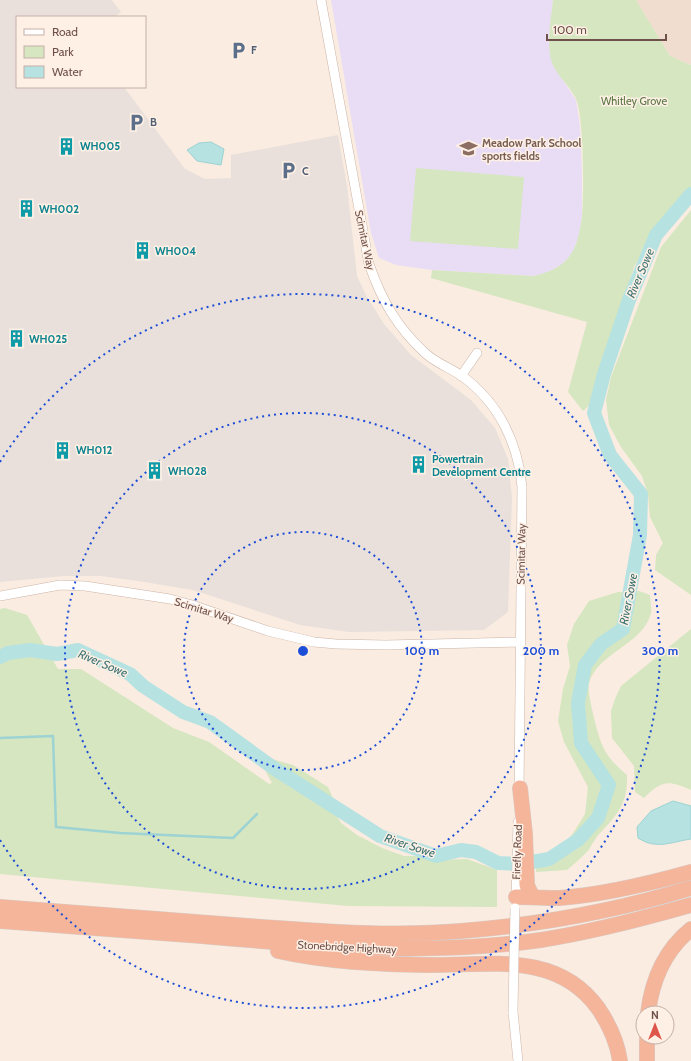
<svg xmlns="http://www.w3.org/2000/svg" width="691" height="1061" viewBox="0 0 691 1061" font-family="Cabin,sans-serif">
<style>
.residential{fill:#f1ddcf}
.industrial{fill:#e9e0db}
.education{fill:#e9ddf6}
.green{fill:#d5e6c0}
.water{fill:#b6e2e2;stroke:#9dd3d3}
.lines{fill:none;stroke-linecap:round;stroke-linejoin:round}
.stream{stroke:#9dd3d3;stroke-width:2.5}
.river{stroke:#b6e2e2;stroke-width:14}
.minor-casing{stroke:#ccb5aa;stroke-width:10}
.trunk-casing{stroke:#d7cecc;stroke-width:16}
.minor{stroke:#fff;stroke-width:9}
.trunk{stroke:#f4b59a;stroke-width:15}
.minor-bridge-casing{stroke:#ccb5aa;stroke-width:10;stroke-linecap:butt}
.minor-bridge{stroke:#fff;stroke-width:9}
.ring{fill:none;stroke:#1d4ed8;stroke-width:2;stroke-dasharray:2 4}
.labels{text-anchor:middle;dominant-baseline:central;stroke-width:3;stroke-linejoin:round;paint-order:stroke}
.service-label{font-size:11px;font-weight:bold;fill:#4e5e75;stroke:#fef0e5;text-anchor:start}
.park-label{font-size:11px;fill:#587542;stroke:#fef0e5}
.education-label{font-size:11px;font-weight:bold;fill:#785e54;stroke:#fef0e5;text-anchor:start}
.culture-label{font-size:11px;font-weight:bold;fill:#0d838f;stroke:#fef0e5;text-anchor:start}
.street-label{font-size:11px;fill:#6f5149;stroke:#fef0e5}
.water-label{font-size:12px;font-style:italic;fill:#3e7375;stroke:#fef0e5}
.centre{fill:#1d4ed8;stroke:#fef0e5;stroke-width:2}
.ring-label{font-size:12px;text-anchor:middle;font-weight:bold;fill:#1d4ed8;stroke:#fef0e5;stroke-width:3;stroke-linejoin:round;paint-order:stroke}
</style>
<rect width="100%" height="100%" fill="#faece0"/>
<path class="residential" d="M 636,0 L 691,0 L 691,65 L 670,56 Z"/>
<path class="industrial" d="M 0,0 L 112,0 L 121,12 L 115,17 L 17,17 L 17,87 L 124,87 L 185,169 L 205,179 L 231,178 L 231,155 L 338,135 L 347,186 L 357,276 L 367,297 L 384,324 L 411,355 L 471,400 L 495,428 L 508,459 L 512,498 L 508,612 L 484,630 L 349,632 L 300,625 L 193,590 L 138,581 L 101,576 L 64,576 L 0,582 Z"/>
<path class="education" d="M 331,0 L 553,0 L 549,35 L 552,63 L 576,100 L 580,126 L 582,173 L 582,216 L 579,236 L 572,254 L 562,264 L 548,273 L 533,276 L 432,270 L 396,265 L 379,258 L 371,233 Z"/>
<path class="green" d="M 553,0 L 636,0 L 670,56 L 691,65 L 691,190 L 654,232 L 634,267 L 594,401 L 583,411 L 568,392 L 587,322 L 431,278 L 432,270 L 533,276 C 547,273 563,267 571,254 C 578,244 580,229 582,216 C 584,195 584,116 576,99 C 570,86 557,76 552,63 C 546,46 551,18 553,0 Z
M 416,168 L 524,177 L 518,249 L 410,241 Z
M 691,210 L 691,595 L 655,570 L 656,555 L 663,543 L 650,517 L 648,494 L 642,476 L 621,447 L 609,425 L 606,400 L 611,377 L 661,247 Z
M 639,591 L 650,595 C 650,600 652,608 651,613 C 643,645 598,652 589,683 C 587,691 593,713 595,722 C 602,749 606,757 627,775 C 628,803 618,814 600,833 C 595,838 592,845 588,851 C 581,858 574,864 567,870 L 536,872 L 536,865 L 551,855 L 572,835 L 585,814 L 588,787 L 564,742 L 558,721 L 563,689 L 570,666 L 567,645 L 574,624 L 589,601 L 618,592 Z
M 5,608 L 27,615 L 58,669 L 81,669 L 173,728 L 209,742 L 269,784 L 272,783 L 266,772 L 272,759 L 293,765 L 328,787 L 332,796 L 335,813 L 341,823 L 357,835 L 382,848 L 404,856 L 420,856 L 435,860 L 467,859 L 497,870 L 497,907 L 348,906 L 0,874 L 0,609 Z
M 691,629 L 691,790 C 668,780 662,780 644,798 L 635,792 L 634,766 L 612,738 L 611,711 L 615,699 L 621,686 Z"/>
<path class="water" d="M 211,142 L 224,149 L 221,165 L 197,161 L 187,150 L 199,143 Z
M 673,801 L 691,806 L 691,839 C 671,842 657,850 638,838 L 637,827 L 651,811 Z"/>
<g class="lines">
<path class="stream" d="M 0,738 L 53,736 L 56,827 L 120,833 L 233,838 L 257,814"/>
<path class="river" d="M 0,657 L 8,653 L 30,650 L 57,654 L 78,650 L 130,674 L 143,686 L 183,712 L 210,722 L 275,769 L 380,836 L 436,856 L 461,850 L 476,852 L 498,863 L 521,864 L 549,859 L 578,840 L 598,818 L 609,785 L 581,743 L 578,703 L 585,665 L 601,644 L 623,629 L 640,535 L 641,494 L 610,455 L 594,413 L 604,374 L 629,300 L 656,235 L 691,194"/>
<defs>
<path id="minor" d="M 321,0 L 369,264 C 382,301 397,327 425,353 C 436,363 450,368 462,376 C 499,403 518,443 522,487 L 519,793
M 461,376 L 477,353
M 0,596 L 60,585 L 85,586 L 170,599 L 192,605 L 268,631 L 314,642 L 336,644 L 386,645 L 520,642
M 516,901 L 518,822
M 513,1012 L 518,1061"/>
<path id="trunk" d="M 520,788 L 525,834 L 527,885 L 531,894 L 535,897
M 516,897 C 530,897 544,898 559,898 C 603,895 648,884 691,872
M 0,907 C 83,913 165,920 248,926 C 319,931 390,937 461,931 C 539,925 616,911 691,888
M 0,921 C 67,926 135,931 202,936 C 316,946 428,956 541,940 C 592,932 642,919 691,905
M 278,951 C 327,962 376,964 426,965 C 488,966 556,950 598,1008 C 609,1024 617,1041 620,1061
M 648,1013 C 652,980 665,950 691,929
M 647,1037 L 647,1061"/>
</defs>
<use href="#minor" class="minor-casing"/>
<use href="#trunk" class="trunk-casing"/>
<use href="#minor" class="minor"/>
<use href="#trunk" class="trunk"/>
<defs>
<path id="minor-bridge" d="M 513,1012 L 515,908"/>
</defs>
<use href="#minor-bridge" class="minor-bridge-casing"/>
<use href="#minor-bridge" class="minor-bridge"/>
</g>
<g class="ring">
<circle cx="303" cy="651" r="119"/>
<circle cx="303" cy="651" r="238"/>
<path d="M0 462A357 357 0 1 1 0 840"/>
</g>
<defs>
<symbol id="parking-bare" viewBox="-9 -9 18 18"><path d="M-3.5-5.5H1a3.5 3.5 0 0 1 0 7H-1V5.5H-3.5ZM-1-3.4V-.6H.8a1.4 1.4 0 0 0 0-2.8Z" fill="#5c6f8a" stroke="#fef0e5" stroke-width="2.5" paint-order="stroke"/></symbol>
<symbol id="building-bare" viewBox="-9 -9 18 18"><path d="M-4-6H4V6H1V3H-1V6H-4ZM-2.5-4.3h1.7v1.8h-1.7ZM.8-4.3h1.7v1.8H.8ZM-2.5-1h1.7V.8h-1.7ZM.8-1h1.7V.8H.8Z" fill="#0f9aa8" stroke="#fef0e5" stroke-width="2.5" paint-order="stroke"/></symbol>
<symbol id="school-bare" viewBox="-9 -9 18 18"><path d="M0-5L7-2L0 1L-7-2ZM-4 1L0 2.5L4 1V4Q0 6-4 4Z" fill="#8d6e63" stroke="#fef0e5" stroke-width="2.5" paint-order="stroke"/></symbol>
</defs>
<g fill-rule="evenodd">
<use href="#parking-bare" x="226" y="38" width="25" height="25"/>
<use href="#parking-bare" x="124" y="110" width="25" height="25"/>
<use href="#building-bare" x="54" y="134" width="25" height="25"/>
<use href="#school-bare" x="456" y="136" width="25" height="25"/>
<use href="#parking-bare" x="276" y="158" width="25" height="25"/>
<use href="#building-bare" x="14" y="196" width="25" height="25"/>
<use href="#building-bare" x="130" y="238" width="25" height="25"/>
<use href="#building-bare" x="4" y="326" width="25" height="25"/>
<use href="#building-bare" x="50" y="438" width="25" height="25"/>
<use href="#building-bare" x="406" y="452" width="25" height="25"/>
<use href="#building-bare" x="142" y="458" width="25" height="25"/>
</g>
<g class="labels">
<g class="service-label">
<text x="251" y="50">F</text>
<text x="150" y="122">B</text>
<text x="302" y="171">C</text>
</g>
<g class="park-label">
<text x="634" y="101">Whitley Grove</text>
</g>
<g class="education-label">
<text x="482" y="143">Meadow Park School<tspan x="482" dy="13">sports fields</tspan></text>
</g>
<g class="culture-label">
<text x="80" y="146">WH005</text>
<text x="39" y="209">WH002</text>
<text x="155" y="251">WH004</text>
<text x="29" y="339">WH025</text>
<text x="76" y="450">WH012</text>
<text x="432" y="459">Powertrain<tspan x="432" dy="13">Development Centre</tspan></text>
<text x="168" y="471">WH028</text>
</g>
<g class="street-label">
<text transform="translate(365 240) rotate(78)">Scimitar Way</text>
<text transform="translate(521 554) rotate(-89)">Scimitar Way</text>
<text transform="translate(204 610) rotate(17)">Scimitar Way</text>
<text transform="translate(517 852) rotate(-88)">Firefly Road</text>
<text transform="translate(347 947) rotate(3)">Stonebridge Highway</text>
</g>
<g class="water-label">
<text transform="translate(640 273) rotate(-67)">River Sowe</text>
<text transform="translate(628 599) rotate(-79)">River Sowe</text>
<text transform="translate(103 663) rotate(23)">River Sowe</text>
<text transform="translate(410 845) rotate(18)">River Sowe</text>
</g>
</g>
<circle cx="303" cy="651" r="6" class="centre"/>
<g class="ring-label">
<text x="422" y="655">100 m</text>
<text x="541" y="655">200 m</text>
<text x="660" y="655">300 m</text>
</g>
<rect x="16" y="16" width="130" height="72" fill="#fef0e5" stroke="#c5b0a7"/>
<rect x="24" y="29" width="20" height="6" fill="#ffffff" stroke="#c5b0a7"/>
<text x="52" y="36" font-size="12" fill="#6f5149">Road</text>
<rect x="24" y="46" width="20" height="12" fill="#d5e6c0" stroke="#c5b0a7"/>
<text x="52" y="56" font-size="12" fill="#6f5149">Park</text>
<rect x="24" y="66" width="20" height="12" fill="#b6e2e2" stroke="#c5b0a7"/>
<text x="52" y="76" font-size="12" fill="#6f5149">Water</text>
<g transform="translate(655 1025)"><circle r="19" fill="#fef0e5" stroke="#c5b0a7"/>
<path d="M0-3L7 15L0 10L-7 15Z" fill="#de554b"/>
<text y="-6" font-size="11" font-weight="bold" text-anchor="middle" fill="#6f5149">N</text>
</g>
<path d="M547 34v6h119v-6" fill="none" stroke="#6f5149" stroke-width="2"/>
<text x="553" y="34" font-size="12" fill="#6f5149" stroke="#fef0e5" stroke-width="3" paint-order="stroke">100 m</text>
</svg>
